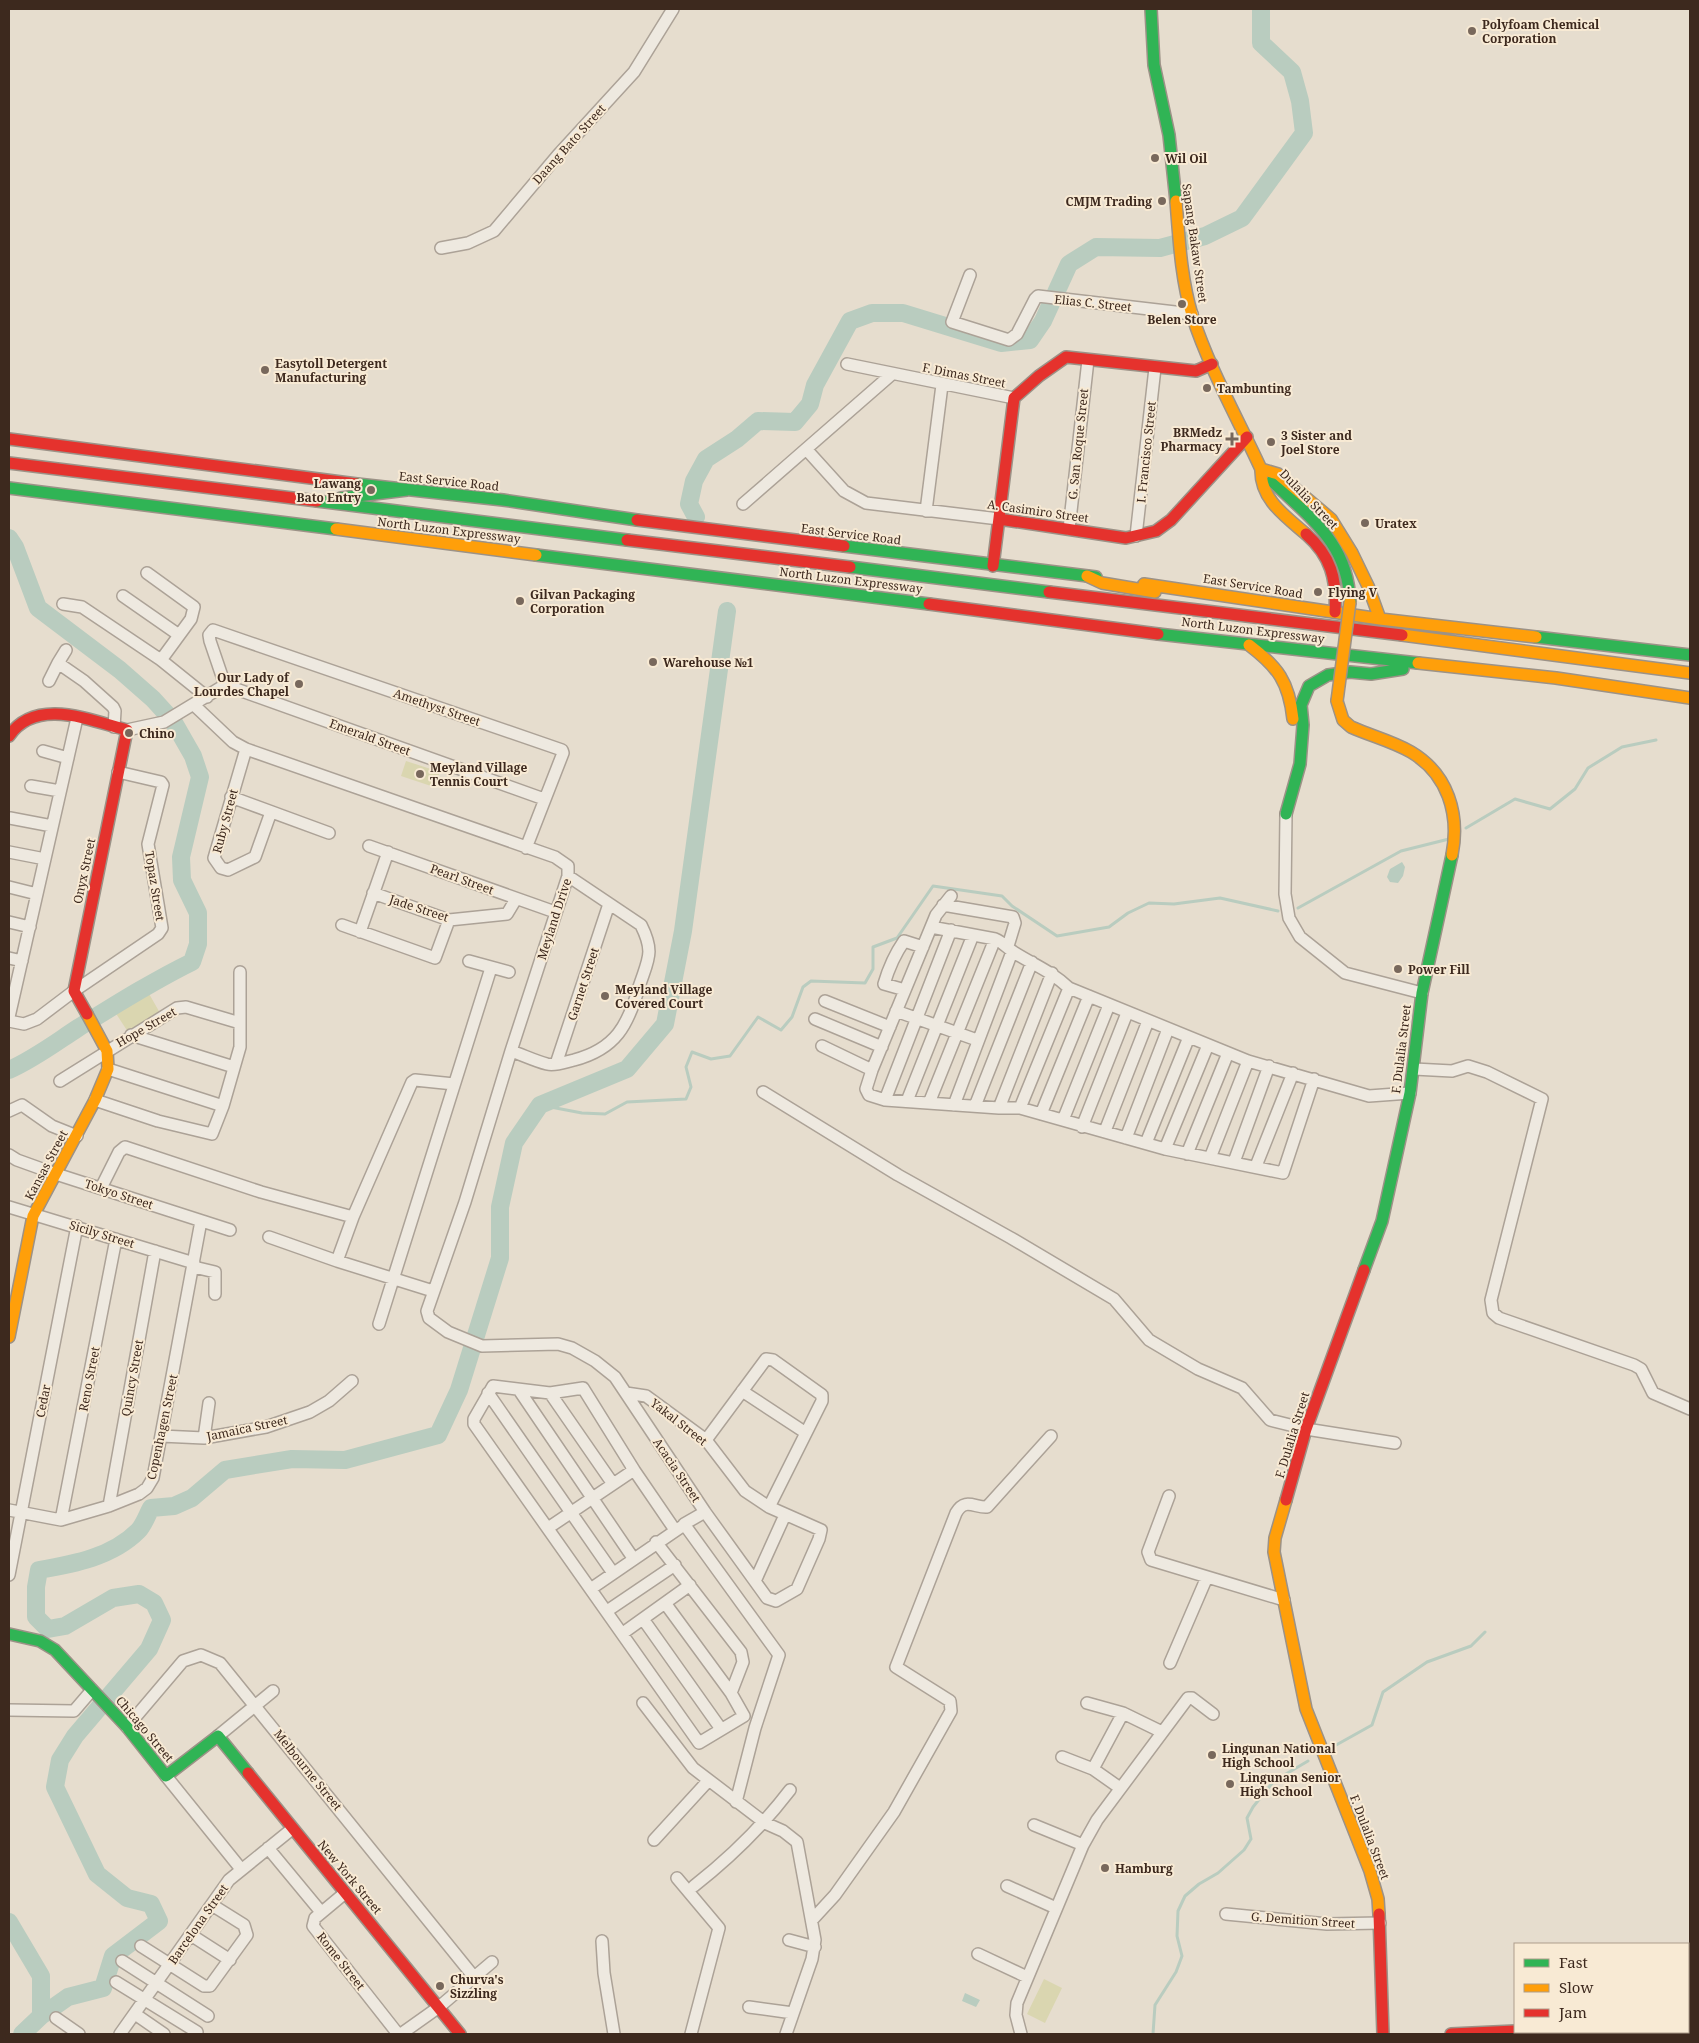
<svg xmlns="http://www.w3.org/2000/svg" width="1699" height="2043" viewBox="0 0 1699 2043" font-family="'Noto Serif',serif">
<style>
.green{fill:#dad6b0}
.water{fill:#b9ccbf}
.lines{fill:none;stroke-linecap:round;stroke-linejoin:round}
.stream{stroke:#b9ccbf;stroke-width:3}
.river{stroke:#b9ccbf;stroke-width:18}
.street-casing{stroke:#aca297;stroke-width:14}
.fast-casing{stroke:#9c9287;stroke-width:14}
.slow-casing{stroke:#9c9287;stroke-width:14}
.jam-casing{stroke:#9c9287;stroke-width:14}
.street{stroke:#eee9e0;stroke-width:11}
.fast{stroke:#30b455;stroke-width:11}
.slow{stroke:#ff9f0a;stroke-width:11}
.jam{stroke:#e5322d;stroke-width:11}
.slow-bridge-casing{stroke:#9c9287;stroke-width:14;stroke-linecap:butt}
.slow-bridge{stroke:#ff9f0a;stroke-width:11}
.poi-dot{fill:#78685c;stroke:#f8ead4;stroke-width:2}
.labels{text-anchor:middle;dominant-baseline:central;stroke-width:4;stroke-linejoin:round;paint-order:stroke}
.poi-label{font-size:12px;font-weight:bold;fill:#3d291e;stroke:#f8ead4;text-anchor:start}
.street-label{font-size:12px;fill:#3d291e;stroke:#f8ead4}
</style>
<rect width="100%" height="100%" fill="#e6ddce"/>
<path class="green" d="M 406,761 L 440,772 L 434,787 L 401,776 Z
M 148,992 L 160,1013 L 128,1032 L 115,1012 Z
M 1044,1979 L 1062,1988 L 1045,2023 L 1027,2014 Z"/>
<path class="water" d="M 1402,862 L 1405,867 L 1403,876 L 1398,883 L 1390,882 L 1387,877 L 1390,869 Z
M 965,1993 L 980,2000 L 976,2007 L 962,2001 Z"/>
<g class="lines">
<path class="stream" d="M 1466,828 L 1515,799 L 1550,809 L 1575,789 L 1588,768 L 1622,747 L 1656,740
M 1298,908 L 1401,851 L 1449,839
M 540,1105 L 582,1113 L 605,1114 L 627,1102 L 686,1099 L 691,1087 L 686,1067 L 692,1052 L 711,1059 L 730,1056 L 758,1017 L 781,1030 L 792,1017 L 803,987 L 811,981 L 865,983 L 873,969 L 873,947 L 897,938 L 933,886 L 1002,896 L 1012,906 L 1057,936 L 1109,927 L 1128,913 L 1149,903 L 1174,904 L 1220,898 L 1278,911
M 1329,1749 L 1372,1725 L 1383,1692 L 1427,1662 L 1471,1646 L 1485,1632
M 1153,2034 L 1155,2005 L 1176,1972 L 1182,1956 L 1177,1936 L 1178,1911 L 1185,1896 L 1199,1884 L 1218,1873 L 1244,1850 L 1251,1839 L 1247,1818 L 1253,1807 L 1274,1781 L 1308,1761"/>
<path class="river" d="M 696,517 L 689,504 L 694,481 L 706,459 L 737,439 L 758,421 L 795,422 L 810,404 L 815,385 L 850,321 L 872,313 L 903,313 L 1001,343 L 1030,340 L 1043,321 L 1069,264 L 1096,247 L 1160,248 L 1205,236 L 1242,218 L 1304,133 L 1300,101 L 1292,72 L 1261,43 L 1261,9
M 9,538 L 15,547 L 38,608 L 120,670 L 153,699 L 173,721 L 193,756 L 200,777 L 181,857 L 182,880 L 198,913 L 198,944 L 192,962 C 153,981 115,1005 78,1028 C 55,1043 34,1059 9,1070
M 9,1922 L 41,1976 L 41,2016
M 22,2034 L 41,2016 L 68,1997 L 103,1988 L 113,1956 L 159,1921 L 151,1904 L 127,1898 L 97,1874 L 55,1787 L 60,1760 L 75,1736 L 149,1649 L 162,1620 L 154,1603 L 139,1594 L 113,1598 L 65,1626 L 48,1629 L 36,1617 L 36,1587 L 39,1570 C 74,1564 112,1557 138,1531 C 144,1525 147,1515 151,1508 L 174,1506 L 192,1498 L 225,1470 L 292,1459 L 345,1460 L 438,1435 L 459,1390 L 500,1258 L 500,1207 L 514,1143 L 540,1105 L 627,1069 L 665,1024 L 683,931 L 727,611"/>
<defs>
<path id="street" d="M 441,248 L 468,243 L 494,231 L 558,155 L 634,72 L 673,9
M 970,275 L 952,322 L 1009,340 L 1017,334 L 1035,299 L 1038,296 L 1192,314
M 847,364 L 1014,398
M 806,449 L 844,491 L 866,503 L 999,519
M 743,504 L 892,374
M 926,511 L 942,385
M 1069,529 L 1088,360
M 1136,536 L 1155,368
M 147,573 L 194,607 L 191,619 L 161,660
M 123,596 L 179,635
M 63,604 L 82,607 L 161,660 L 207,697
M 66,650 L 58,663 L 84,681 L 113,707 L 115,711 L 114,727
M 49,681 L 58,663
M 225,685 L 210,641 L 209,635 L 213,630 L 562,750 L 563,753 L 526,848
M 225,685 L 544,799
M 194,705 L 233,742 L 246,749 L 555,857 L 568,866 L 568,876 L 511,1051 L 465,1202 L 427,1311 L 429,1318 L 448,1332 L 482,1346 L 558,1344 L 572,1348 L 595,1361 L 615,1377 L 705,1512 L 767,1598 L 776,1601 L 797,1589 L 819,1539 L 821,1530 L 769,1507 L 745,1491 L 706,1440 L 646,1396 L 626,1393
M 127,730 L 164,722 L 225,685
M 246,749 L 214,858 L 221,868 L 228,870 L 255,857 L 271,812
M 43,751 L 68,758
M 31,786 L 60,791
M 231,797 L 329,833
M 1286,814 L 1285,894 L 1289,918 L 1300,937 L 1345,973 L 1422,993
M 10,818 L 52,826
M 369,846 L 555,912
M 9,852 L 45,859
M 9,887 L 37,894
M 373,893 L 449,920 L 507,914 L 516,899
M 951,896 L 936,915 L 872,1070 L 866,1089 L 869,1095 L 885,1100 L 999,1108 L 1020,1108 L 1165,1149 L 1283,1173 L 1314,1079
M 943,905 L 1013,917 L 1015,923 L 1008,946
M 9,922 L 30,927
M 342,925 L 435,958 L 449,920
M 931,927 L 995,939 C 1004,943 1007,948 1015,953 C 1036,966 1049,970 1069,988 L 1248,1061 L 1369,1096 L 1410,1093
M 360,932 L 388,852
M 9,958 L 22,961
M 469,961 L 509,972
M 905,990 L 884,984 C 889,967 895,954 904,941 L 923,947
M 825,1001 L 890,1027
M 896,1011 L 977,1040
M 9,1017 L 77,718
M 815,1019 L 882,1047
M 9,1021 L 24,1024 L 37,1019 L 74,991 L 158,934 L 162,928 L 148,844 L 163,785 L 161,782 L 118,772
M 131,1035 L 234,1067
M 822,1046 L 872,1070
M 511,1051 C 523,1055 535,1061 547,1064 C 556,1066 565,1062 574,1060 C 616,1049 628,1025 639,987 C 648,959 655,953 641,925 L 568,876
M 556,1064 L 609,904
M 108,1069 L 223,1106
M 1414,1069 L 1452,1071 L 1468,1066 L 1487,1072 L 1542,1099 L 1491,1300 L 1493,1313 L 1499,1318 L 1634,1365 L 1641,1369 L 1653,1393 L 1690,1409
M 60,1081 L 177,1008 L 186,1007 L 240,1023
M 763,1092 L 898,1175 L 1011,1238 L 1114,1299 L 1149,1340 L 1198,1369 L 1242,1388 L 1270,1420 L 1306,1429 L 1395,1443
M 95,1100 L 158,1121 L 212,1134 L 223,1106 L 240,1047 L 240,972
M 885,1100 L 951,930
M 907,1101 L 973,935
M 929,1103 L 995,939
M 954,1105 L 1012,952
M 975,1106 L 1032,962
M 999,1108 L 1052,973
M 1020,1108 L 1069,988
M 9,1111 L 22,1105 L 52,1126 L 77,1136
M 1041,1114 L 1089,996
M 1063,1120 L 1109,1005
M 1082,1127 L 1127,1013
M 1105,1131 L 1148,1021
M 1126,1138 L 1168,1029
M 1146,1143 L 1189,1037
M 1165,1149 L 1208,1045
M 1187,1154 L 1228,1053
M 9,1155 L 17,1160 L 56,1174 L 230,1230
M 1210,1158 L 1248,1061
M 1234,1162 L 1269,1066
M 1256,1166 L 1293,1073
M 101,1188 L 119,1152 L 125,1147 L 261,1192 L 353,1217
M 9,1207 L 194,1263
M 269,1237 L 337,1261 L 433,1291
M 337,1261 L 353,1217 L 412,1082 L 415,1080 L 454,1084
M 194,1267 L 215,1272 L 215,1294
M 379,1324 L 491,968
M 519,1390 L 633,1558
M 742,1391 L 806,1433
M 488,1393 L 613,1573
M 550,1393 L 613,1484
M 161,1436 L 204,1438 L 266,1427 L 310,1412 L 329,1401 L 352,1381
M 204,1438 L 209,1403
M 706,1440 L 766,1359 L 773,1360 L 822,1395 L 822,1401 L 769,1507
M 634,1470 L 583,1388 L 550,1393 L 493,1386 L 474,1419 L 474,1424 L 699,1743 L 744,1716 L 731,1693 L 665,1603
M 1169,1496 L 1148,1552 L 1151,1560 L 1284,1600
M 109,1506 L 155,1251
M 9,1510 L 61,1520 L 109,1506 L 139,1494 L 147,1488 L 153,1478 L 201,1221
M 705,1512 L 684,1524 L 779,1655 L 755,1728 L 736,1802
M 61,1520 L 116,1239
M 548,1528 L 634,1470 L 675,1530
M 656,1542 L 741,1652 L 743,1662 L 731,1693
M 9,1575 L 77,1226
M 756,1579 L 785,1515
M 592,1588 L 681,1527
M 607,1611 L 675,1565
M 643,1619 L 721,1729
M 623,1633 L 690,1585
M 1170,1663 L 1207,1577
M 643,1703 L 693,1768 L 765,1823 L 783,1831 L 797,1842 L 815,1940 L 812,1959 L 786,2034
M 1087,1703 L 1123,1713 L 1162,1732
M 9,1710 L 74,1711 L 92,1690
M 127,1727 L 183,1661 L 201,1655 L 220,1663 L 474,1977
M 218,1736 L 273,1691
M 1062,1757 L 1093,1769 L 1120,1788
M 1093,1769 L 1123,1713
M 166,1776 L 241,1869
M 1034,1825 L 1083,1845
M 654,1840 L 708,1781
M 268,1848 L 321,1912
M 677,1878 L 719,1928 L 691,2034
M 694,1886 C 731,1857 761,1828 790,1790
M 1007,1886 L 1056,1908
M 345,1893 L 315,1918 L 313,1926 L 398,2034
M 1226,1914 L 1327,1924 L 1380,1923
M 812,1920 L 835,1895 L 894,1812 L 951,1711 L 950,1701 L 896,1667 L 956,1513 C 965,1497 975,1508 987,1507 L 1051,1436
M 191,1935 L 230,1960
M 789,1940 L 815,1947
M 602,1941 L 604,1973 L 614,2034
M 141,1946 L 204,1986 L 210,1986 L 247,1935 L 244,1925 L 212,1905
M 978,1954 L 1027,1977
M 122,1961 L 208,2016
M 116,1982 L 197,2032
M 749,2007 L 793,2013
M 135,2014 L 164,2034
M 56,2018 L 79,2034
M 1565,2032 L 1566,2034
M 120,2034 L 229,1880 L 292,1829
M 401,2034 L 439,2007 L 492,1962
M 1021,2034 L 1016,2015 L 1017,2003 L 1083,1845 L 1097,1820 L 1188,1698 L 1192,1698 L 1213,1714"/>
<path id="fast" d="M 1151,9 L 1154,65 L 1169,135 L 1176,201
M 1272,481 C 1311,519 1348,543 1350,602
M 357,484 L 503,500 L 637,520
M 9,488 L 336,529
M 341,498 L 407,490
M 317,501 L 627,540
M 844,546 L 1096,577
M 536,555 L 929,604
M 850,567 L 1049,592
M 1158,634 L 1418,663
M 1536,637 L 1690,655
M 1286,814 L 1300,764 L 1303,725 L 1301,705 L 1309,686 L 1328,675 L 1350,672 L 1371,674 L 1403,669
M 1364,1270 L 1382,1221 L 1410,1093 L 1422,993 L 1452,855
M 9,1634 L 40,1641 L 55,1650 L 127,1727 L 166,1776 L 218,1736 L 248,1773"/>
<path id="slow" d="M 1176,201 C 1179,238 1181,279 1192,315 C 1209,368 1238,419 1261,469 C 1260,499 1285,516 1306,534
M 1261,469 L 1278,474 L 1331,519 L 1352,553 L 1368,586 L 1380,619
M 336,529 L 536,555
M 1087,576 L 1102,583 L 1155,592
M 1144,584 L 1380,619 L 1536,637
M 1402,635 L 1690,673
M 1249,645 C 1278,667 1289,682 1293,719
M 1418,663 L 1556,678 L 1690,698
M 1337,701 L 1343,720 L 1351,727 C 1371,736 1392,741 1411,752 C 1448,774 1460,814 1452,855
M 9,1337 L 33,1216 L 95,1100 L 108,1069 L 107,1051 L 87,1014
M 1286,1500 L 1275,1538 L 1274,1552 L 1306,1709 L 1370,1871 L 1378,1899 L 1379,1914
M 1688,1954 L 1690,1954"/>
<path id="jam" d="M 9,439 L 357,484
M 9,463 L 317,501
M 999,519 L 1126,538 L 1156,531 L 1171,520 L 1247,437
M 637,520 L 844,546
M 1306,534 C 1331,556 1337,579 1335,612
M 627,540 L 850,567
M 993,566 L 1014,398 L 1039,376 L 1066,357 L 1196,371 L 1212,364
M 1049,592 L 1402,635
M 929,604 L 1158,634
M 9,736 C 36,697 89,720 127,730 L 74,991 L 87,1014
M 1286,1500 L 1306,1429 L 1364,1270
M 248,1773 L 460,2034
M 1379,1914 L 1383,2034
M 1451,2034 L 1515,2031"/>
</defs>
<use href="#street" class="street-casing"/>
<use href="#fast" class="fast-casing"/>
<use href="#slow" class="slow-casing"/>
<use href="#jam" class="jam-casing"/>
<use href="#street" class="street"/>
<use href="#fast" class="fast"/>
<use href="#slow" class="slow"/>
<use href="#jam" class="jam"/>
<defs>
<path id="slow-bridge" d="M 1337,701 L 1350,602"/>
</defs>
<use href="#slow-bridge" class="slow-bridge-casing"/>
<use href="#slow-bridge" class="slow-bridge"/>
</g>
<g class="poi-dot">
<circle cx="1472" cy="31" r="5"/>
<circle cx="1155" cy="158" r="5"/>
<circle cx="1162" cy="201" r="5"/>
<circle cx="1182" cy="304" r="5"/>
<circle cx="265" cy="370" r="5"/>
<circle cx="1207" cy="388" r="5"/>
<path d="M1229.5 431.5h5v5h5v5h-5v5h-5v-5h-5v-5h5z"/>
<circle cx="1271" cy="442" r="5"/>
<circle cx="371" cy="490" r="5"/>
<circle cx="1365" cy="523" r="5"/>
<circle cx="1318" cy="592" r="5"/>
<circle cx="520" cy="601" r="5"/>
<circle cx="653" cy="662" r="5"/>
<circle cx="299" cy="684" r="5"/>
<circle cx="129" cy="733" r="5"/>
<circle cx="420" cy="774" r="5"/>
<circle cx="1398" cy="969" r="5"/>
<circle cx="605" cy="996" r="5"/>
<circle cx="1212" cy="1755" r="5"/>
<circle cx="1230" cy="1784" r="5"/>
<circle cx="1105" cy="1868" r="5"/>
<circle cx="440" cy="1986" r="5"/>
</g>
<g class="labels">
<g class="poi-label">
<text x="1482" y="24">Polyfoam Chemical<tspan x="1482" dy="14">Corporation</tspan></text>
<text x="1165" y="158">Wil Oil</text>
<text x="1152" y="201" text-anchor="end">CMJM Trading</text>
<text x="1182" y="319" text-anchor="middle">Belen Store</text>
<text x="275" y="363">Easytoll Detergent<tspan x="275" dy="14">Manufacturing</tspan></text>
<text x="1217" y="388">Tambunting</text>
<text x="1222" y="432" text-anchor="end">BRMedz<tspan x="1222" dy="14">Pharmacy</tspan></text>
<text x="1281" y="435">3 Sister and<tspan x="1281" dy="14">Joel Store</tspan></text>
<text x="361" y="483" text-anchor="end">Lawang<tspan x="361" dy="14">Bato Entry</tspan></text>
<text x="1375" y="523">Uratex</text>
<text x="1328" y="592">Flying V</text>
<text x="530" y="594">Gilvan Packaging<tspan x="530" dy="14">Corporation</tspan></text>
<text x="663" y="662">Warehouse №1</text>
<text x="289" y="677" text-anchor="end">Our Lady of<tspan x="289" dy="14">Lourdes Chapel</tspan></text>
<text x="139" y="733">Chino</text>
<text x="430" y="767">Meyland Village<tspan x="430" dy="14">Tennis Court</tspan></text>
<text x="1408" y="969">Power Fill</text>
<text x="615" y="989">Meyland Village<tspan x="615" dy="14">Covered Court</tspan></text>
<text x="1222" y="1748">Lingunan National<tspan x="1222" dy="14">High School</tspan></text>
<text x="1240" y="1777">Lingunan Senior<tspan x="1240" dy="14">High School</tspan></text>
<text x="1115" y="1868">Hamburg</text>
<text x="450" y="1979">Churva's<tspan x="450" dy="14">Sizzling</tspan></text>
</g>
<g class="street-label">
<text transform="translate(569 144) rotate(-48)">Daang Bato Street</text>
<text transform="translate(1195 243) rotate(82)">Sapang Bakaw Street</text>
<text transform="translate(1093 303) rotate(6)">Elias C. Street</text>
<text transform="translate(964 375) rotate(11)">F. Dimas Street</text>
<text transform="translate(1078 444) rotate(-84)">G. San Roque Street</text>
<text transform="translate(1146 452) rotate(-84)">I. Francisco Street</text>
<text transform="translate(449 481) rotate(6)">East Service Road</text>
<text transform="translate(1309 499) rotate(46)">Dulalia Street</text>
<text transform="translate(1038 511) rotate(8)">A. Casimiro Street</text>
<text transform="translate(449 530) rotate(7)">North Luzon Expressway</text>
<text transform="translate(851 534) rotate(7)">East Service Road</text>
<text transform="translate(851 580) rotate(7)">North Luzon Expressway</text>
<text transform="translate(1253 586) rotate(9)">East Service Road</text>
<text transform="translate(1253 630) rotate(7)">North Luzon Expressway</text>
<text transform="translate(437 707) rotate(19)">Amethyst Street</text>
<text transform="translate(370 737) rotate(20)">Emerald Street</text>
<text transform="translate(225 821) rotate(-75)">Ruby Street</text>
<text transform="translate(84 871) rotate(-78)">Onyx Street</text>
<text transform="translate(462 879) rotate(20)">Pearl Street</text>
<text transform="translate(155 886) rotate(81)">Topaz Street</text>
<text transform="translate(419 908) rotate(18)">Jade Street</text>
<text transform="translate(554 919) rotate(-72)">Meyland Drive</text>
<text transform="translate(583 984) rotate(-72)">Garnet Street</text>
<text transform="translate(146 1027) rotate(-30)">Hope Street</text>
<text transform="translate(1401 1049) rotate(-83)">F. Dulalia Street</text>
<text transform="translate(46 1165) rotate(-62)">Kansas Street</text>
<text transform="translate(119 1194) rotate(18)">Tokyo Street</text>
<text transform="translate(102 1234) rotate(17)">Sicily Street</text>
<text transform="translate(132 1378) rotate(-80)">Quincy Street</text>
<text transform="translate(89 1379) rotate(-79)">Reno Street</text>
<text transform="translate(43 1401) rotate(-79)">Cedar</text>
<text transform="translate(679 1422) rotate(38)">Yakal Street</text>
<text transform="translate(162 1427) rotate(-78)">Copenhagen Street</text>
<text transform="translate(247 1428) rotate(-12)">Jamaica Street</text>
<text transform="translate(1292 1435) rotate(-73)">F. Dulalia Street</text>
<text transform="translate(677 1470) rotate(56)">Acacia Street</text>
<text transform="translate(145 1729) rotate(50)">Chicago Street</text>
<text transform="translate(308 1770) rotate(51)">Melbourne Street</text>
<text transform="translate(1370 1837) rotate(69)">F. Dulalia Street</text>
<text transform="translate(350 1877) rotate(50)">New York Street</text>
<text transform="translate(1303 1920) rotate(4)">G. Demition Street</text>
<text transform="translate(198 1924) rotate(-55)">Barcelona Street</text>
<text transform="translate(341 1961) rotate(52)">Rome Street</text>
</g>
</g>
<rect width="1699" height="2043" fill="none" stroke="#3d291e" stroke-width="20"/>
<rect x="1514" y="1943" width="175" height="90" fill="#f8ead4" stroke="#ad9d8b"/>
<rect x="1524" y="1959" width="25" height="8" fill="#30b455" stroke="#ad9d8b"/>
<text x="1559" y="1968" font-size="15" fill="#3d291e">Fast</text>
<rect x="1524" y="1984" width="25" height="8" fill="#ff9f0a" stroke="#ad9d8b"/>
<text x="1559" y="1993" font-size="15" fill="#3d291e">Slow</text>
<rect x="1524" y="2009" width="25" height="8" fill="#e5322d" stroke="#ad9d8b"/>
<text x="1559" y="2018" font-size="15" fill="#3d291e">Jam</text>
</svg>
